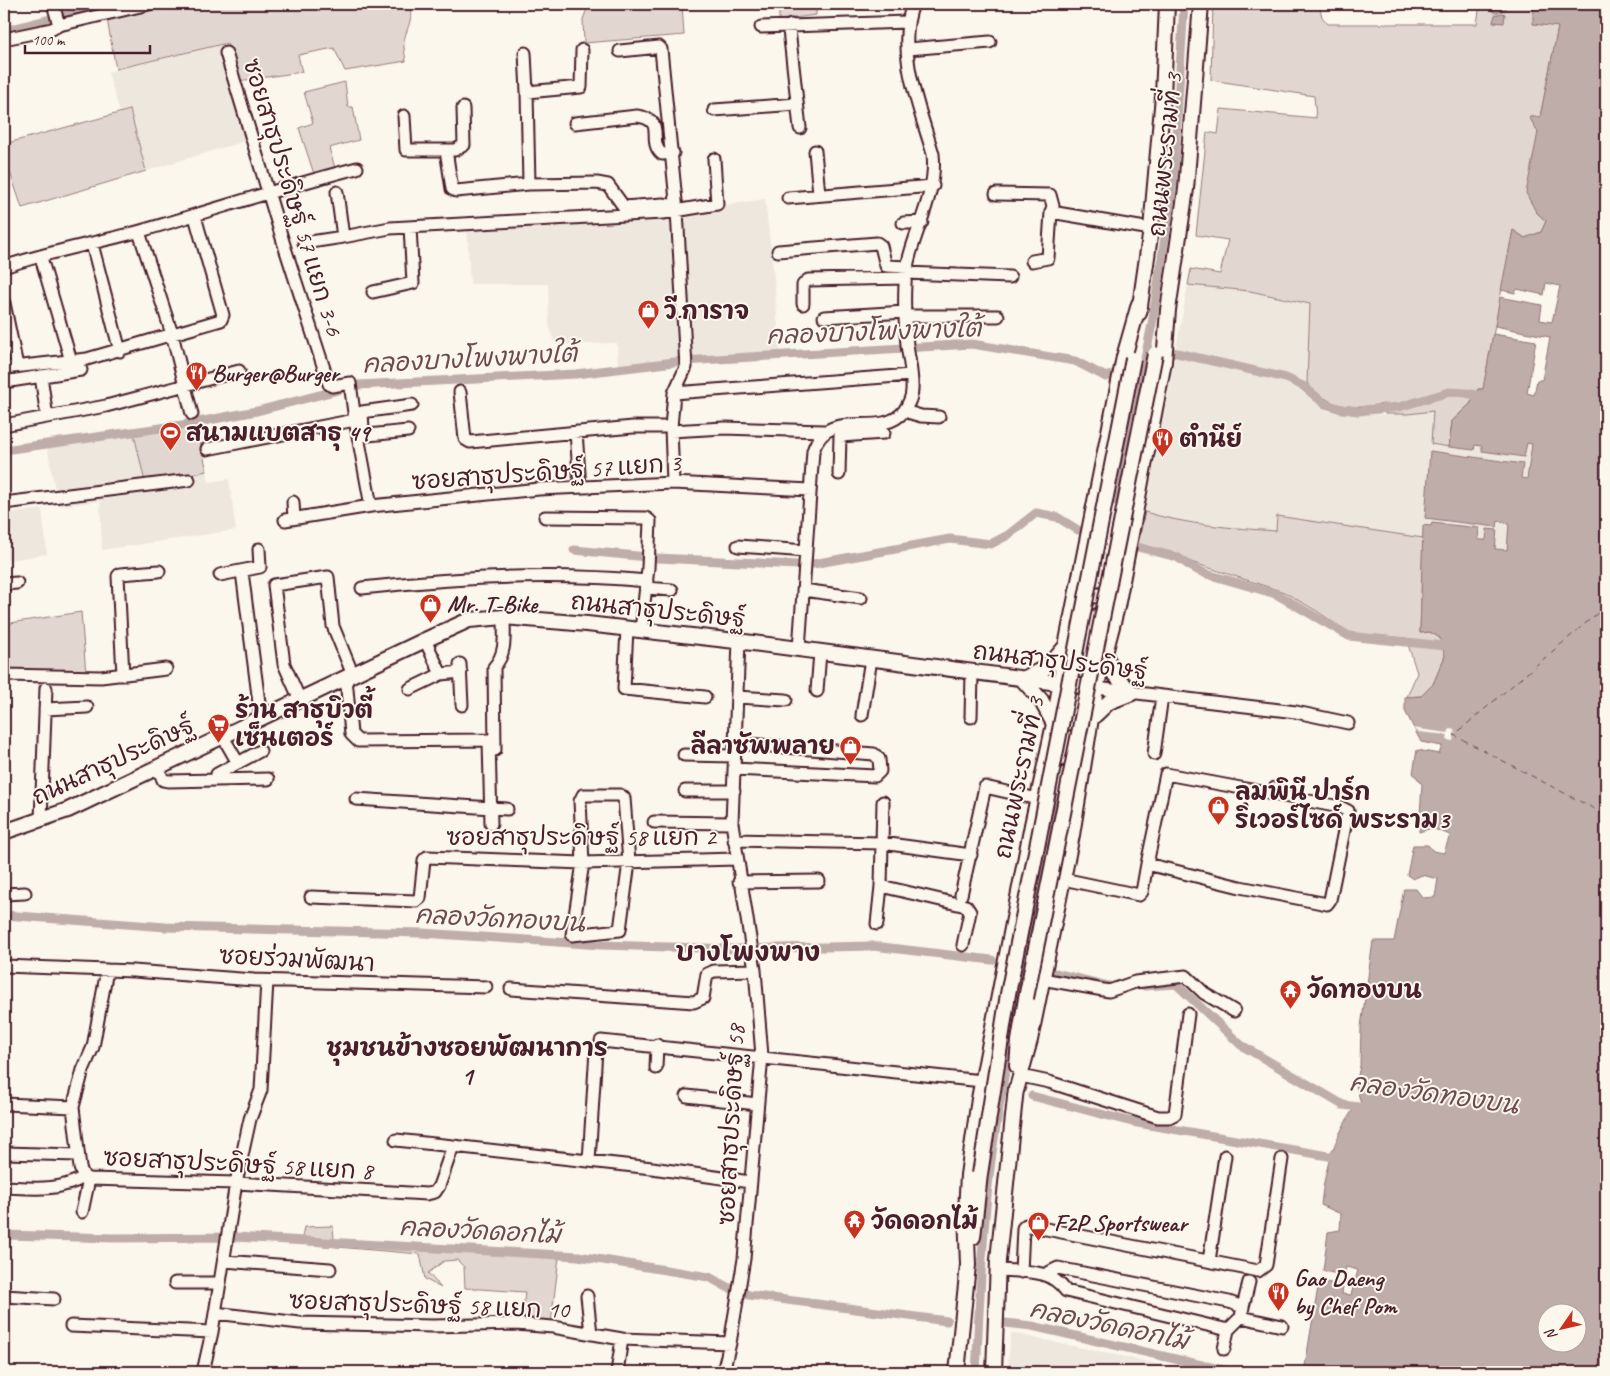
<svg xmlns="http://www.w3.org/2000/svg" width="1610" height="1376" viewBox="0 0 1610 1376" font-family="Caveat,'Playpen Sans Thai',sans-serif">
<style>
.built{fill:#eee7de}
.green{fill:#e2d7d0;stroke:#967b7e}
.water{fill:#bfadaa;stroke:#907477;fill-rule:evenodd}
.pier{fill:#fbf7ec}
.lines{fill:none;stroke-linecap:round;stroke-linejoin:round}
.canal{stroke:#bfadaa;stroke-width:9}
.ferry{stroke:#6d4a51;stroke-width:1;stroke-dasharray:6 5;stroke-linecap:butt}
.minor-casing{stroke:#4a1f2b;stroke-width:15}
.major-casing{stroke:#4a1f2b;stroke-width:18}
.minor{stroke:#fbf7ec;stroke-width:11}
.major{stroke:#fbf7ec;stroke-width:14}
.major-bridge-casing{stroke:#4a1f2b;stroke-width:18;stroke-linecap:butt}
.major-bridge{stroke:#fbf7ec;stroke-width:14}
.labels{text-anchor:middle;dominant-baseline:central;stroke-width:4;stroke-linejoin:round;paint-order:stroke}
.street-label{font-size:24px;fill:#4a1f2b;stroke:#fbf7ec}
.poi-label{font-size:24px;font-weight:bold;fill:#4a1f2b;stroke:#fbf7ec;text-anchor:start}
.water-label{font-size:25px;font-style:italic;fill:#6d4a51;stroke:#fbf7ec}
.neighbourhood-label{font-size:25px;font-weight:bold;fill:#4a1f2b;stroke:#fbf7ec}
.quarter-label{font-size:26px;font-weight:bold;fill:#4a1f2b;stroke:#fbf7ec}
</style>
<rect width="100%" height="100%" fill="#fbf7ec"/>
<filter id="ink" filterUnits="userSpaceOnUse"><feTurbulence type="fractalNoise" baseFrequency=".02" numOctaves="2"/><feDisplacementMap in="SourceGraphic" scale="10" xChannelSelector="R" yChannelSelector="G"/><feConvolveMatrix kernelMatrix="1 2 1 2 8 2 1 2 1" color-interpolation-filters="sRGB"/></filter>
<g filter="url(#ink)">
<path class="built" d="M 227,43 L 255,138 L 146,171 L 130,110 L 120,113 L 108,72 Z
M 765,199 L 774,277 L 780,353 L 690,358 L 681,212 Z
M 673,213 L 682,359 L 618,365 L 617,343 L 555,345 L 549,324 L 548,284 L 470,284 L 467,226 Z
M 1188,285 L 1250,291 L 1311,304 L 1307,383 L 1285,374 L 1176,348 Z
M 1175,357 L 1281,380 L 1295,387 L 1328,411 L 1348,415 L 1408,414 L 1434,411 L 1431,444 L 1474,450 L 1474,445 L 1482,446 L 1482,451 L 1524,457 L 1527,443 L 1533,444 L 1527,479 L 1521,479 L 1523,464 L 1430,451 L 1497,527 L 1498,521 L 1510,523 L 1507,550 L 1495,549 L 1497,530 L 1487,540 L 1478,540 L 1479,528 L 1432,523 L 1432,527 L 1423,526 L 1423,538 L 1410,537 L 1277,516 L 1276,531 L 1213,526 L 1164,518 L 1145,512 Z
M 134,434 L 145,482 L 207,471 L 209,482 L 229,479 L 236,530 L 102,550 L 100,501 L 58,506 L 47,446 Z
M 42,509 L 47,554 L 4,561 L 4,514 Z
M 1011,1333 L 1164,1365 L 1161,1372 L 1007,1372 Z"/>
<path class="green" d="M 121,4 L 408,4 C 415,16 407,28 404,40 C 403,46 405,54 406,61 L 345,71 L 334,48 L 298,55 L 302,72 L 238,81 L 227,43 L 116,69 L 105,8 Z
M 589,4 L 682,4 L 684,35 L 584,43 L 583,19 Z
M 779,4 L 816,4 L 816,15 L 779,20 Z
M 1213,4 L 1319,4 L 1322,17 L 1328,24 L 1477,24 L 1480,4 L 1536,4 L 1533,12 L 1558,27 L 1540,117 L 1530,117 L 1538,132 L 1536,212 L 1546,221 L 1541,232 L 1525,238 L 1513,230 L 1483,389 L 1478,389 L 1470,404 L 1452,421 L 1449,447 L 1431,444 L 1433,411 L 1408,414 L 1385,414 L 1384,404 C 1351,409 1331,409 1307,383 L 1310,304 L 1250,291 L 1188,285 L 1191,269 L 1220,274 L 1228,240 L 1196,235 L 1207,132 L 1218,134 L 1221,109 L 1316,118 L 1314,96 L 1211,80 Z
M 345,82 L 348,107 L 353,107 L 359,140 L 329,148 L 336,171 L 315,177 L 299,128 L 313,123 L 304,92 Z
M 130,110 L 146,171 L 22,208 L 4,154 L 4,144 Z
M 196,424 L 207,471 L 145,482 L 134,434 Z
M 1145,512 C 1187,525 1232,528 1276,531 L 1277,516 L 1423,538 L 1420,633 L 1430,632 L 1440,638 L 1445,656 L 1433,684 L 1421,696 L 1407,697 L 1417,673 L 1406,638 L 1349,633 L 1317,611 L 1284,592 L 1138,545 Z
M 81,612 L 86,674 L 4,673 L 4,624 Z
M 333,1226 L 334,1240 L 559,1257 L 551,1323 L 522,1321 L 525,1292 L 465,1288 L 464,1267 L 457,1260 L 444,1261 L 428,1273 L 441,1288 L 425,1279 L 420,1254 L 301,1244 L 304,1227 Z"/>
<path class="water" d="M 1493,4 L 1507,4 L 1506,9 L 1496,13 L 1492,11 Z
M 1536,4 L 1606,4 L 1606,1372 L 1304,1372 L 1319,1281 L 1343,1285 L 1342,1294 L 1351,1295 L 1358,1270 L 1346,1267 L 1344,1275 L 1323,1271 L 1328,1232 L 1340,1230 L 1341,1214 L 1321,1205 C 1324,1175 1330,1151 1344,1125 C 1349,1116 1352,1108 1361,1104 L 1356,1085 L 1360,1066 L 1361,1027 L 1373,941 L 1394,941 L 1404,889 L 1416,889 L 1423,898 L 1435,897 L 1438,879 L 1422,875 L 1413,879 L 1407,875 L 1413,845 L 1428,845 L 1433,851 L 1444,853 L 1450,835 L 1432,828 L 1419,832 L 1422,784 L 1413,773 L 1417,750 L 1439,754 L 1442,746 L 1421,742 L 1405,711 L 1405,697 L 1421,696 L 1433,684 L 1445,656 L 1440,638 L 1430,632 L 1420,633 L 1423,525 L 1431,526 L 1432,523 L 1479,528 L 1478,540 L 1486,540 L 1487,529 L 1497,530 L 1495,549 L 1507,550 L 1509,523 L 1498,521 L 1497,527 L 1425,518 L 1430,451 L 1523,464 L 1521,478 L 1527,479 L 1532,444 L 1527,443 L 1524,457 L 1482,451 L 1482,446 L 1475,445 L 1474,450 L 1449,447 L 1452,421 L 1470,404 L 1478,389 L 1483,389 L 1493,334 L 1536,341 L 1527,393 L 1534,395 L 1537,380 L 1542,380 L 1550,337 L 1495,326 L 1500,297 L 1542,305 L 1540,320 L 1552,322 L 1560,286 L 1546,283 L 1544,295 L 1517,289 L 1515,293 L 1501,290 L 1513,230 L 1525,238 L 1541,232 L 1546,221 L 1536,212 L 1526,193 L 1538,132 L 1529,117 L 1540,117 L 1558,27 L 1533,24 L 1533,12 ZM 1548,1314 L 1578,1314 L 1578,1344 L 1548,1344 Z
M 1502,13 L 1505,14 L 1504,23 L 1493,22 L 1495,15 Z"/>
<path class="pier" d="M 1412,728 L 1448,733 L 1450,729 L 1455,730 L 1453,741 L 1447,740 L 1448,735 L 1419,732 Z"/>
<g class="lines">
<path class="canal" d="M 63,15 L 106,4
M 4,31 L 50,19
M 4,450 L 182,425 L 257,411 L 358,385 L 576,374 L 683,361 L 972,344 L 1075,361 L 1106,377 L 1171,352 L 1177,353 L 1286,378 L 1303,386 L 1325,404 L 1341,409 L 1358,411 L 1399,407 L 1449,392 L 1466,393 L 1485,397
M 1116,501 L 1152,324 L 1173,184 L 1184,4
M 1137,547 L 1177,557 L 1193,568 L 1207,574 L 1276,594 L 1349,636 L 1454,647
M 574,550 L 658,558 L 798,565
M 813,564 L 950,539 L 991,544 L 1008,535 L 1036,513 L 1057,517 L 1078,530
M 4,915 L 166,927 L 422,933 L 601,945 L 736,949 L 873,946 L 992,960
M 1056,973 L 1109,986
M 1144,986 L 1176,984 L 1241,1045 L 1343,1105 L 1366,1108
M 1032,1096 L 1132,1122 L 1340,1158
M 4,1235 L 115,1238 L 235,1237 L 578,1256 L 709,1277 L 727,1287 L 749,1295 L 947,1321
M 1005,1323 L 1032,1326 L 1232,1372
M 976,1372 C 980,1300 982,1226 992,1153 C 1009,1034 1035,915 1059,797"/>
<path class="ferry" d="M 1606,606 L 1454,735 L 1606,815"/>
<defs>
<path id="minor" d="M 59,25 L 149,4
M 791,25 L 789,30 L 800,128
M 761,27 L 907,22
M 4,39 L 52,29 L 59,25 L 53,4
M 908,49 L 990,42
M 620,51 L 659,47 L 661,49 L 677,211 L 686,367 L 674,393 L 671,427 L 673,483
M 226,53 L 285,248 L 329,384 L 332,386 L 350,383 L 355,420 L 371,506
M 525,53 L 527,92
M 714,110 L 797,104
M 404,116 L 406,150 L 455,150 L 464,145 L 463,108
M 575,123 L 637,116 C 668,120 646,141 662,154 L 673,153
M 446,150 L 452,189 L 456,191 L 529,184 L 597,183 L 608,185 L 624,207 L 663,204 L 677,206
M 815,151 L 819,194
M 529,184 L 527,92 L 581,87 L 582,50
M 337,192 L 343,237 L 390,228 L 663,213 L 717,204 L 714,159
M 996,194 L 1050,195 L 1053,206 L 1051,212 L 1151,229
M 788,198 L 933,186
M 903,223 L 922,222
M 140,235 L 172,334 L 192,414
M 304,243 L 343,237
M 93,248 L 120,351
M 778,251 L 877,243 L 881,246 L 886,266 L 908,267
M 42,261 L 71,361
M 1032,261 L 1048,258 L 1051,212
M 4,267 C 47,252 92,244 137,232 C 211,211 283,187 357,168
M 906,273 L 1010,277
M 373,292 L 413,283 L 410,227
M 4,303 L 17,366
M 803,304 L 803,285 L 808,280 L 906,278
M 905,316 L 998,316
M 824,317 L 905,312
M 4,368 L 87,359 L 221,320 L 223,315 L 196,220
M 41,376 L 47,417
M 4,382 L 81,370
M 460,392 L 465,439 L 470,442 L 633,427 L 671,427
M 674,393 L 911,375
M 904,411 L 921,416 L 939,417
M 4,425 L 106,406 L 239,371
M 841,426 L 840,436 L 884,433
M 363,429 L 362,412 L 412,405
M 671,431 L 724,428 L 824,431
M 576,432 L 580,487
M 358,436 L 408,431
M 207,449 L 355,420
M 839,474 L 840,436
M 293,502 L 294,518
M 4,503 L 189,480
M 545,517 L 646,518 L 650,521 L 648,568 L 641,630
M 285,520 L 371,506 L 539,489 L 673,483 L 810,490
M 738,546 L 806,551
M 242,572 L 261,718
M 220,575 L 260,567 L 259,549
M 4,584 L 17,583
M 362,588 C 457,577 551,572 647,581
M 646,588 L 672,590
M 803,590 L 861,598
M 627,629 L 624,689 L 705,697
M 425,640 L 441,674
M 799,649 L 813,451 C 828,404 880,441 904,411 C 908,405 912,398 912,390 C 913,376 909,360 907,345 C 905,325 904,304 905,284 C 907,239 938,200 933,154 C 920,109 895,51 913,4
M 460,664 L 462,705
M 4,675 L 101,677 L 166,669
M 123,675 L 118,576 L 120,574 L 159,571
M 346,678 L 351,734 L 358,741 L 489,740 L 491,824
M 1096,688 L 1296,712 L 1348,723
M 410,689 L 441,674 L 461,672
M 817,691 L 820,652
M 737,697 L 786,700
M 300,700 L 284,664 L 274,585 L 328,577 L 333,626 L 353,675
M 45,709 L 87,707
M 862,715 L 871,659
M 971,717 L 972,674
M 222,735 L 238,763
M 495,750 L 494,667 C 507,653 504,635 504,617
M 1154,754 L 1162,696
M 684,755 L 734,756
M 158,767 L 163,780 L 169,781 L 268,779
M 734,769 L 875,776 L 880,771 L 879,759 L 874,754 L 735,743
M 217,774 L 260,751
M 685,791 L 734,791
M 583,795 L 620,795 L 624,798 L 629,862 L 620,930 L 572,935 L 583,863 L 580,801 Z
M 356,799 L 507,809
M 41,820 L 46,688
M 654,822 L 732,823
M 734,840 L 882,843 L 971,855
M 1147,864 L 1166,774 L 1273,794
M 1063,879 L 1139,895 L 1142,892 L 1147,864 L 1240,887 L 1327,904 L 1330,900 L 1348,811 L 1340,807 L 1273,794 L 1275,788
M 739,882 L 819,881
M 881,886 L 966,906 L 970,912 L 963,945
M 4,894 L 25,893
M 961,895 L 985,787 L 1038,799
M 311,897 L 416,901 L 420,898 L 424,860 L 427,857 L 583,863 L 737,859
M 877,924 L 881,886 L 883,802
M 4,966 L 133,971 L 254,980 L 486,987
M 107,970 L 93,1047 L 83,1070 L 73,1107 L 80,1168 L 84,1177 L 89,1179 L 236,1183 L 427,1194 L 435,1192 L 439,1186 L 453,1146 L 652,1168 L 750,1182
M 1042,979 L 1109,991 L 1135,982 L 1186,976 L 1204,993 L 1234,1011
M 511,989 L 694,1002 L 703,998 L 707,974 L 714,971 L 755,970
M 601,1041 L 982,1081
M 656,1068 L 657,1045
M 1021,1076 L 1049,1082 L 1158,1117 L 1169,1117 L 1175,1114 L 1188,1014
M 687,1096 L 757,1104
M 4,1104 L 73,1107
M 396,1140 L 453,1146
M 4,1153 L 78,1155
M 589,1161 L 596,1050
M 4,1187 C 32,1188 58,1192 84,1177
M 82,1212 L 89,1179
M 224,1261 L 330,1269
M 1209,1261 L 1225,1156
M 998,1270 C 1025,1272 1049,1268 1066,1291 L 1228,1330 L 1241,1317 L 1243,1307 L 1229,1302 L 1058,1268 L 1046,1274
M 1021,1272 L 1023,1228 L 1026,1225 L 1258,1271 L 1266,1265 L 1282,1159
M 175,1283 L 220,1283
M 4,1296 L 54,1299
M 587,1296 L 591,1334
M 1243,1307 L 1249,1282
M 215,1313 L 300,1323 L 433,1326 L 516,1324 L 553,1327 L 622,1339 L 730,1343
M 1241,1317 L 1282,1326
M 71,1326 L 212,1332
M 1224,1349 L 1228,1330
M 203,1372 L 212,1332 L 236,1183 L 250,1119 L 261,1090 L 267,981
M 617,1372 L 622,1339
M 723,1372 L 730,1343 L 744,1259 L 762,1056 L 755,970 L 732,823 L 739,641"/>
<path id="major" d="M 1139,313 L 1151,229 L 1163,96 L 1167,4
M 1081,582 L 1091,595 L 1104,596 L 1117,589
M 1087,660 L 1095,620 L 1098,616 L 1109,610
M 1023,679 L 1049,666 L 1066,646
M 1023,680 L 1041,700 L 1054,724
M 1091,719 L 1109,702 L 1132,693 L 1115,675 L 1104,653
M 1045,765 C 1062,760 1069,756 1072,738
M 4,832 L 68,810 L 425,640 L 469,620 L 504,617 L 587,624 L 753,643 L 1096,688
M 1017,1066 L 1019,1041 L 1026,998
M 1015,1095 L 1030,1040 L 1072,835 L 1096,688 L 1117,607 L 1164,362 L 1168,310 L 1186,189 L 1201,4
M 973,1237 L 980,1174
M 957,1372 L 968,1265 L 966,1212 L 968,1175 L 979,1099 L 1032,825 L 1054,724 L 1066,646 L 1124,357 L 1139,304
M 994,1372 L 998,1260 L 1016,1088"/>
</defs>
<use href="#minor" class="minor-casing"/>
<use href="#major" class="major-casing"/>
<use href="#minor" class="minor"/>
<use href="#major" class="major"/>
<defs>
<path id="major-bridge" d="M 1026,998 L 1155,354
M 980,1174 L 1008,994 L 1133,359"/>
</defs>
<use href="#major-bridge" class="major-bridge-casing"/>
<use href="#major-bridge" class="major-bridge"/>
</g>
</g>
<defs>
<symbol id="shop-pin" viewBox="-11 -11 22 30"><path d="M0 17L-7.5 6A9.5 9.5 0 1 1 7.5 6Z" fill="#c8321e" stroke="#fbf7ec"/><path d="M-5-2.5h2.3a2.7 3.5 0 0 1 5.4 0H5L5.5 6h-11ZM-1.5-2.5h3a1.5 2.3 0 0 0-3 0Z" fill="#fff"/></symbol>
<symbol id="restaurant-pin" viewBox="-11 -11 22 30"><path d="M0 17L-7.5 6A9.5 9.5 0 1 1 7.5 6Z" fill="#c8321e" stroke="#fbf7ec"/><path d="M-5-6h1v4h1v-4h1v4h1v-4h1v5L-1.5 .5V6h-2V.5L-5-1ZM5-6V6H3V1.5H1.5Q1.5-4 5-6Z" fill="#fff"/></symbol>
<symbol id="stadium-pin" viewBox="-11 -11 22 30"><path d="M0 17L-7.5 6A9.5 9.5 0 1 1 7.5 6Z" fill="#c8321e" stroke="#fbf7ec"/><path d="M0-5a6.5 5 0 1 0 0 10a6.5 5 0 1 0 0-10ZM-3.5-1.8h7v3.6h-7Z" fill="#fff"/></symbol>
<symbol id="supermarket-pin" viewBox="-11 -11 22 30"><path d="M0 17L-7.5 6A9.5 9.5 0 1 1 7.5 6Z" fill="#c8321e" stroke="#fbf7ec"/><path d="M-6-5.5h2.5l.6 2H6L4.5 2H-2.5L-4.4-4H-6ZM-1.5 3.2a1.3 1.3 0 1 0 .1 0ZM3 3.2a1.3 1.3 0 1 0 .1 0Z" fill="#fff"/></symbol>
<symbol id="temple-pin" viewBox="-11 -11 22 30"><path d="M0 17L-7.5 6A9.5 9.5 0 1 1 7.5 6Z" fill="#c8321e" stroke="#fbf7ec"/><path d="M0-6L5-2H3V0L6.5 2.5H4V6H1.5V3h-3V6H-4V2.5H-6.5L-3 0V-2H-5Z" fill="#fff"/></symbol>
</defs>
<g fill-rule="evenodd">
<use href="#shop-pin" x="636" y="298" width="25" height="34"/>
<use href="#restaurant-pin" x="184" y="360" width="25" height="34"/>
<use href="#stadium-pin" x="158" y="420" width="25" height="34"/>
<use href="#restaurant-pin" x="1150" y="426" width="25" height="34"/>
<use href="#shop-pin" x="418" y="592" width="25" height="34"/>
<use href="#supermarket-pin" x="206" y="712" width="25" height="34"/>
<use href="#shop-pin" x="838" y="734" width="25" height="34"/>
<use href="#shop-pin" x="1206" y="794" width="25" height="34"/>
<use href="#temple-pin" x="1278" y="978" width="25" height="34"/>
<use href="#temple-pin" x="842" y="1208" width="25" height="34"/>
<use href="#shop-pin" x="1026" y="1210" width="25" height="34"/>
<use href="#restaurant-pin" x="1266" y="1280" width="25" height="34"/>
</g>
<g class="labels">
<g class="street-label">
<text transform="translate(1165 155) rotate(-84)">ถนนพระรามที่ 3</text>
<text transform="translate(293 197) rotate(73)">ซอยสาธุประดิษฐ์ 57 แยก 3-6</text>
<text transform="translate(546 472) rotate(-4)">ซอยสาธุประดิษฐ์ 57 แยก 3</text>
<text transform="translate(658 610) rotate(6)">ถนนสาธุประดิษฐ์</text>
<text transform="translate(1060 661) rotate(7)">ถนนสาธุประดิษฐ์</text>
<text transform="translate(113 761) rotate(-25)">ถนนสาธุประดิษฐ์</text>
<text transform="translate(1019 778) rotate(-78)">ถนนพระรามที่ 3</text>
<text x="581" y="837">ซอยสาธุประดิษฐ์ 58 แยก 2</text>
<text transform="translate(297 959) rotate(3)">ซอยร่วมพัฒนา</text>
<text transform="translate(731 1125) rotate(-87)">ซอยสาธุประดิษฐ์ 58</text>
<text transform="translate(238 1164) rotate(3)">ซอยสาธุประดิษฐ์ 58 แยก 8</text>
<text transform="translate(429 1305) rotate(2)">ซอยสาธุประดิษฐ์ 58 แยก 10</text>
</g>
<g class="poi-label">
<text x="664" y="311">วี.การาจ</text>
<text x="212" y="373">Burger@Burger</text>
<text x="186" y="433">สนามแบตสาธุ 49</text>
<text x="1179" y="439">ตำนีย์</text>
<text x="447" y="604">Mr. T-Bike</text>
<text x="235" y="710">ร้าน สาธุบิวตี้<tspan x="235" dy="28">เซ็นเตอร์</tspan></text>
<text x="835" y="746" text-anchor="end">ลีลาซัพพลาย</text>
<text x="1235" y="792">ลุมพินี ปาร์ก<tspan x="1235" dy="28">ริเวอร์ไซด์ พระราม3</tspan></text>
<text x="1307" y="990">วัดทองบน</text>
<text x="871" y="1221">วัดดอกไม้</text>
<text x="1054" y="1223">F2P Sportswear</text>
<text x="1294" y="1278">Gao Daeng<tspan x="1294" dy="28">by Chef Pom</tspan></text>
</g>
<g class="water-label">
<text transform="translate(874 332) rotate(-2)">คลองบางโพงพางใต้</text>
<text transform="translate(470 359) rotate(-3)">คลองบางโพงพางใต้</text>
<text transform="translate(500 919) rotate(3)">คลองวัดทองบน</text>
<text transform="translate(1434 1094) rotate(8)">คลองวัดทองบน</text>
<text transform="translate(480 1231) rotate(3)">คลองวัดดอกไม้</text>
<text transform="translate(1109 1325) rotate(12)">คลองวัดดอกไม้</text>
</g>
<g class="neighbourhood-label">
<text x="467" y="1048">ชุมชนข้างซอยพัฒนาการ<tspan x="467" dy="29">1</tspan></text>
</g>
<g class="quarter-label">
<text x="748" y="952">บางโพงพาง</text>
</g>
</g>
<rect width="1610" height="1376" fill="none" stroke="#fbf7ec" stroke-width="20"/>
<rect x="10" y="10" width="1590" height="1356" fill="none" stroke="#4a1f2b" stroke-width="2" filter="url(#ink)"/>
<g transform="translate(1562 1328) rotate(236)"><circle r="24" fill="#fbf7ec" stroke="#b4a19f"/>
<path d="M0-4L9 19L0 12L-9 19Z" fill="#c8321e"/>
<text y="-8" font-size="14" font-weight="bold" text-anchor="middle" fill="#4a1f2b">N</text>
</g>
<path d="M25 45v8h125v-8" fill="none" stroke="#4a1f2b" stroke-width="2.5"/>
<text x="32" y="45" font-size="15" fill="#4a1f2b" stroke="#fbf7ec" stroke-width="4" paint-order="stroke">100 m</text>
</svg>
